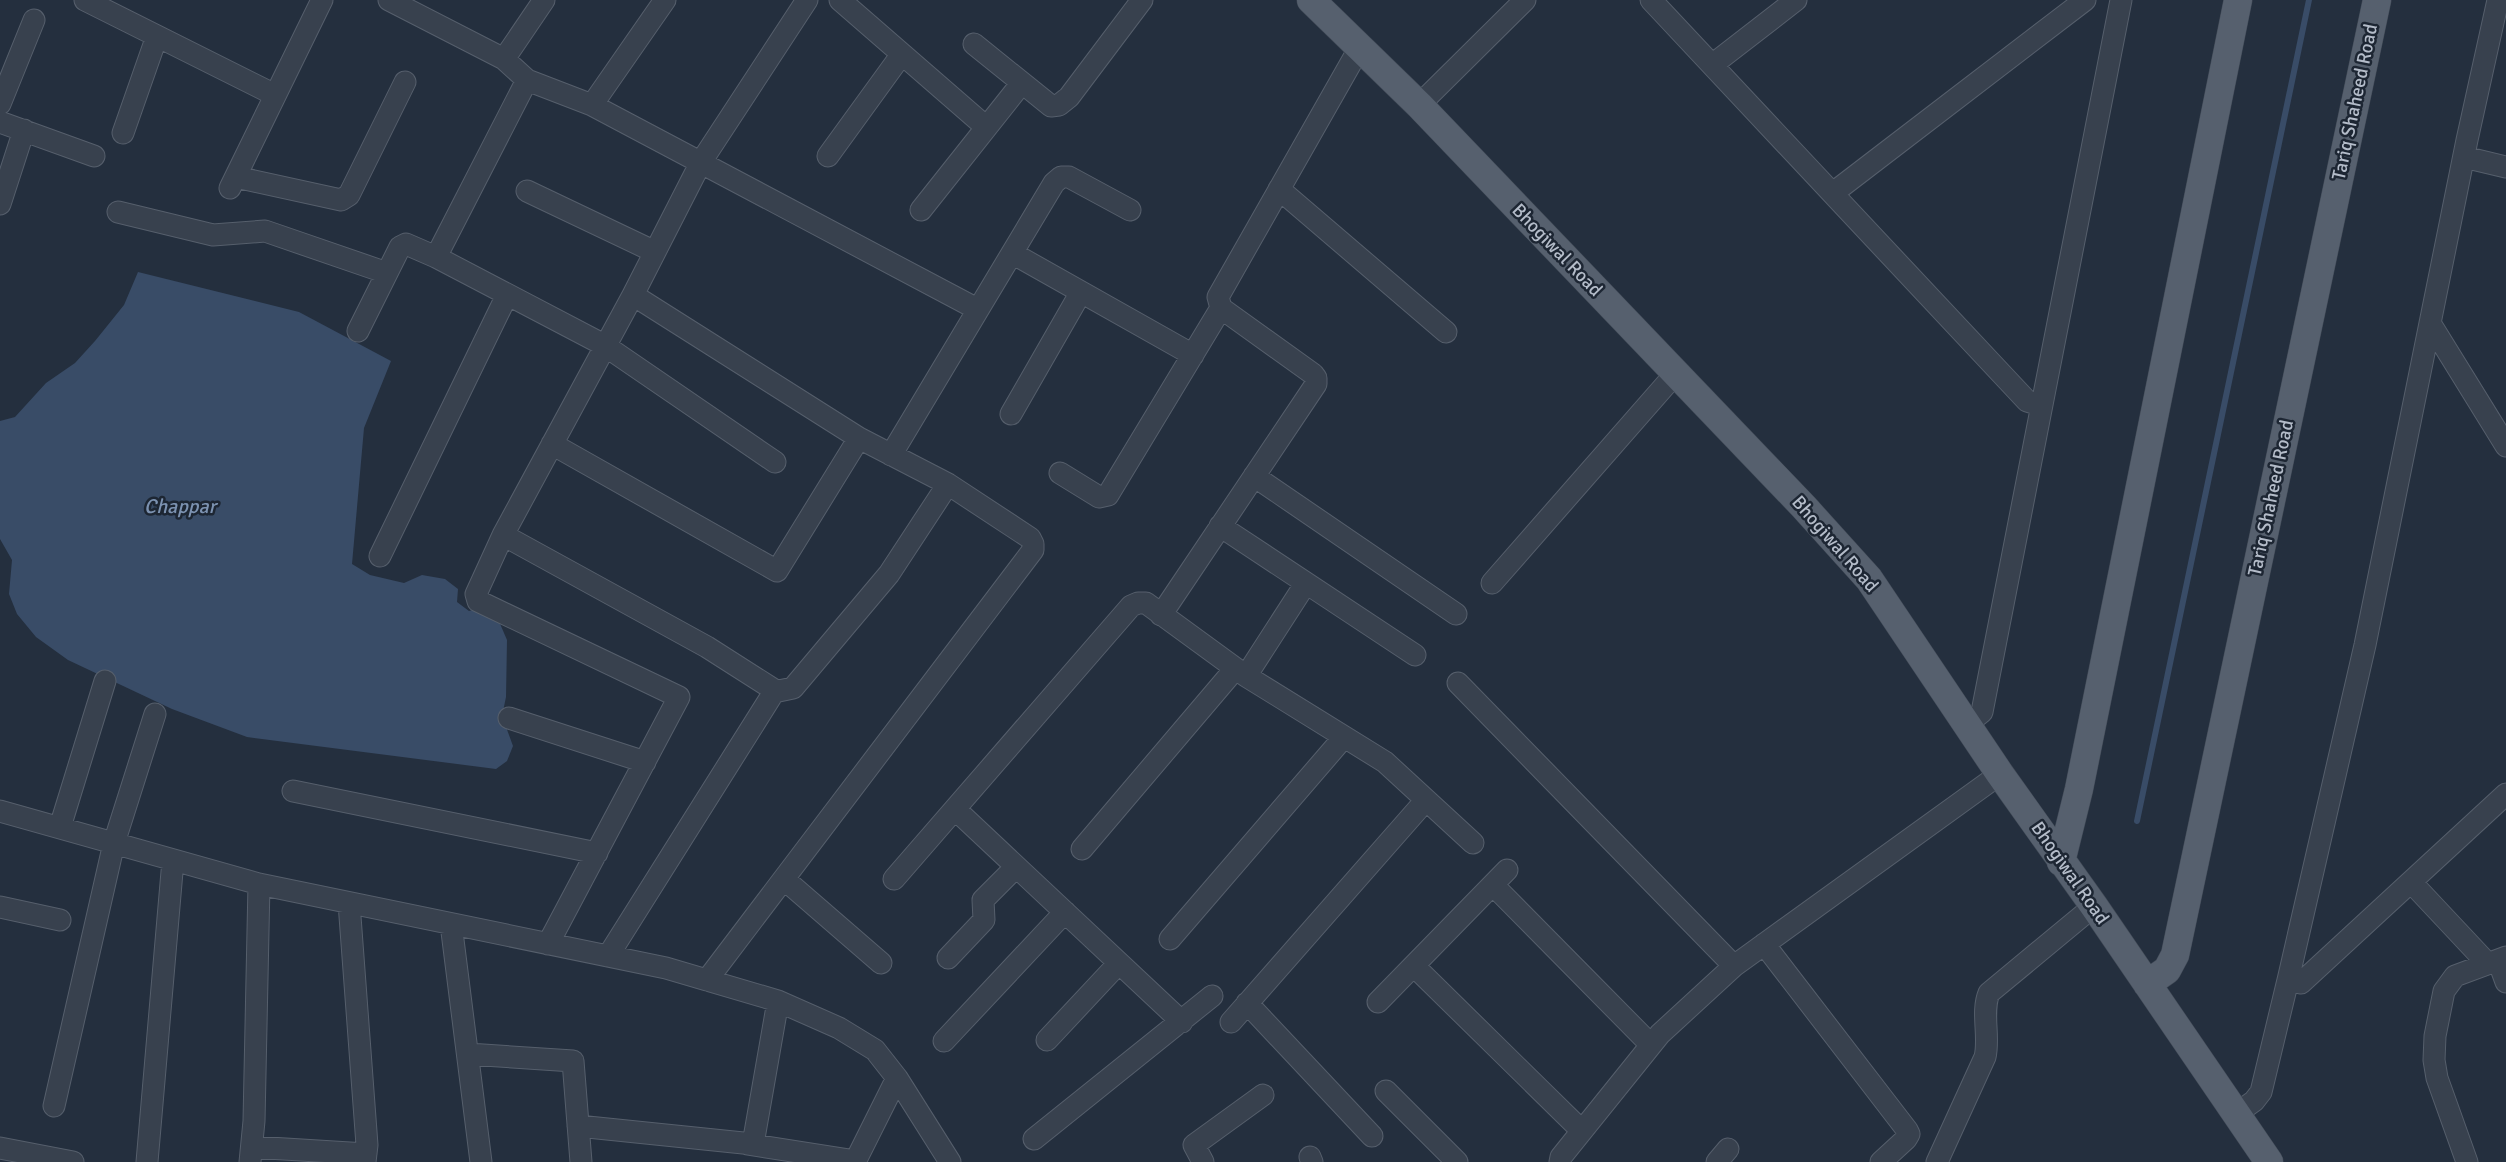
<svg xmlns="http://www.w3.org/2000/svg" width="2506" height="1162" viewBox="0 0 2506 1162" font-family="Signika,sans-serif">
<style>
.water{fill:#394c67}
.lines{fill:none;stroke-linecap:round;stroke-linejoin:round}
.stream{stroke:#394c67;stroke-width:6}
.minor-casing{stroke:#565f6c;stroke-width:23}
.major-casing{stroke:#414a57;stroke-width:29}
.minor{stroke:#38414e;stroke-width:21}
.major{stroke:#56606e;stroke-width:28}
.labels{text-anchor:middle;dominant-baseline:central;stroke-width:5;stroke-linejoin:round;paint-order:stroke}
.street-label{font-size:19px;fill:#b4bcc9;stroke:#1d2633}
.water-label{font-size:20px;font-style:italic;fill:#7c92b1;stroke:#1d2633}
</style>
<rect width="100%" height="100%" fill="#242f3e"/>
<path class="water" d="M 138,272 L 299,312 L 391,361 L 364,428 L 352,564 L 370,575 L 404,583 L 422,575 L 445,579 L 458,589 L 457,602 L 469,611 L 476,609 L 498,619 L 507,640 L 506,697 L 502,716 L 513,746 L 507,761 L 496,769 L 247,737 L 172,709 L 68,660 L 36,637 L 17,614 L 9,594 L 12,560 L 0,539 L 0,421 L 15,417 L 46,383 L 75,363 L 95,341 L 124,305 Z"/>
<g class="lines">
<path class="stream" d="M 2137,821 L 2309,0"/>
<defs>
<path id="minor" d="M 85,0 L 275,95
M 389,0 L 504,59 L 527,80 L 592,105 L 977,309
M 840,0 L 986,127
M 1651,0 L 2027,401 L 2040,405
M 974,44 L 1051,106 L 1059,105 L 1069,97 L 1142,0
M 504,59 L 544,0
M 1712,65 L 1796,0
M 527,80 L 436,257 L 604,345 L 775,462
M 0,104 L 34,20
M 592,105 L 665,0
M 1419,105 L 1525,0
M 0,122 L 94,156
M 123,133 L 157,36
M 828,156 L 902,54
M 2464,157 L 2506,167
M 236,177 L 341,200 L 349,195 L 405,82
M 230,188 L 322,0
M 1279,189 L 1446,332
M 527,191 L 655,252
M 1833,193 L 2085,0
M 0,204 L 24,130
M 921,210 L 1021,84
M 118,212 L 213,235 L 265,231 L 387,273
M 1012,253 L 1193,355
M 633,295 L 859,438 L 948,484 L 1030,538 L 1033,544 L 1033,550 L 707,980
M 2430,323 L 2506,446
M 358,331 L 400,247 L 406,244 L 436,257
M 1011,414 L 1081,292
M 552,444 L 777,571 L 859,438
M 891,455 L 1054,183 L 1061,177 L 1069,177 L 1130,210
M 1060,473 L 1099,497 L 1108,495 L 1221,308
M 1254,476 L 1456,614
M 1220,526 L 1415,655
M 503,535 L 707,647 L 776,691
M 380,556 L 507,295
M 1492,583 L 1676,373
M 1161,615 L 1316,384 L 1316,378 L 1313,374 L 1221,308 L 1218,297 L 1360,47
M 1246,676 L 1385,762 L 1473,843
M 1458,683 L 1734,966
M 509,718 L 645,762
M 1967,724 L 1982,712 L 2121,0
M 293,791 L 597,853
M 955,809 L 1182,1022
M 0,811 L 259,884 L 666,968 L 778,1001 L 839,1028 L 875,1050 L 897,1078 L 950,1162
M 60,827 L 105,681
M 1082,849 L 1235,669
M 784,879 L 881,963
M 894,879 L 1131,606 L 1138,603 L 1146,603 L 1246,676 L 1306,583
M 2411,882 L 2487,963
M 1493,885 L 1651,1045
M 349,903 L 367,1145 L 365,1162
M 0,907 L 60,920
M 451,924 L 481,1162
M 1170,939 L 1344,737
M 548,944 L 679,697 L 478,601 L 476,594 L 503,535 L 633,295 L 701,162 L 807,0
M 1764,944 L 1907,1130 L 1909,1134 L 1906,1139 L 1881,1162
M 608,956 L 774,692 L 793,688 L 889,574 L 948,484
M 948,958 L 984,920 L 983,900 L 1016,867
M 2498,960 L 2506,982
M 1414,966 L 1582,1131
M 2288,980 L 2365,645 L 2467,140 L 2498,0
M 1378,1002 L 1507,870
M 1247,1003 L 1372,1136
M 1231,1022 L 1426,800
M 1047,1040 L 1119,963
M 944,1041 L 1065,912
M 468,1054 L 573,1061 L 581,1162
M 1386,1091 L 1457,1162
M 54,1106 L 114,843 L 155,714
M 2236,1114 L 2254,1101 L 2261,1092 L 2288,980 L 2301,983 L 2506,794
M 578,1126 L 753,1144 L 778,1001
M 1034,1139 L 1212,996
M 747,1144 L 856,1161
M 252,1147 L 366,1154
M 0,1148 L 73,1162
M 1310,1157 L 1312,1162
M 147,1162 L 173,860
M 250,1162 L 254,1121 L 259,884
M 855,1162 L 897,1078
M 1203,1162 L 1194,1145 L 1263,1095
M 1560,1162 L 1561,1157 L 1660,1034 L 1734,966 L 2000,774
M 1717,1162 L 1728,1149
M 1937,1162 L 1985,1057 C 1990,1037 1981,1012 1989,993 L 2094,906
M 2467,1162 L 2437,1078 L 2434,1060 L 2435,1036 L 2444,991 L 2455,976 L 2506,957"/>
<path id="major" d="M 1311,0 L 1419,105 L 1804,507 L 1869,579 L 2000,774 L 2094,906 L 2269,1162
M 2061,862 L 2079,789 L 2238,0
M 2147,984 L 2167,970 L 2175,955 L 2377,0"/>
</defs>
<use href="#minor" class="minor-casing"/>
<use href="#major" class="major-casing"/>
<use href="#minor" class="minor"/>
<use href="#major" class="major"/>
</g>
<g class="labels">
<g class="street-label">
<text transform="translate(2355 102) rotate(-78)">Tariq Shaheed Road</text>
<text transform="translate(1557 250) rotate(46)">Bhogiwal Road</text>
<text transform="translate(2271 498) rotate(-78)">Tariq Shaheed Road</text>
<text transform="translate(1835 544) rotate(49)">Bhogiwal Road</text>
<text transform="translate(2070 873) rotate(55)">Bhogiwal Road</text>
</g>
<g class="water-label">
<text x="180" y="506">Chappar</text>
</g>
</g>
</svg>
